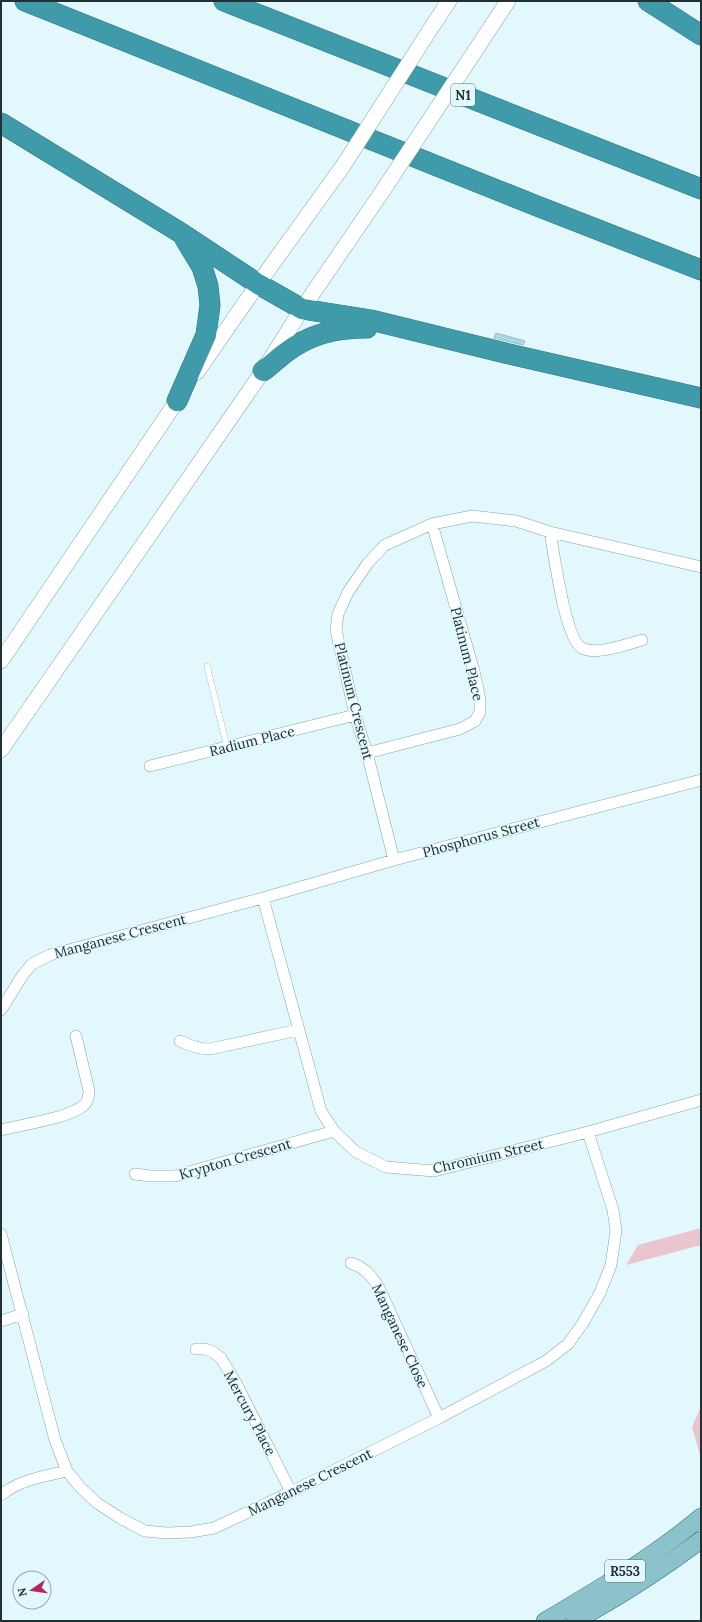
<svg xmlns="http://www.w3.org/2000/svg" width="702" height="1622" viewBox="0 0 702 1622" font-family="Lora,serif">
<style>
.green{fill:#e9c6cd}
.building{fill:#abd9e1;stroke:#9abec5}
.lines{fill:none;stroke-linecap:round;stroke-linejoin:round}
.lane-casing{stroke:#81a5ac;stroke-width:6}
.street-casing{stroke:#81a5ac;stroke-width:12}
.secondary-casing{stroke:#81a5ac;stroke-width:16}
.primary-casing{stroke:#34757f;stroke-width:18}
.highway-casing{stroke:#34757f;stroke-width:21}
.lane{stroke:#fff;stroke-width:5.5}
.street{stroke:#fff;stroke-width:11}
.secondary{stroke:#fff;stroke-width:15}
.primary{stroke:#8cc2cb;stroke-width:17}
.highway{stroke:#3f9aa9;stroke-width:20}
.secondary-bridge-casing{stroke:#81a5ac;stroke-width:16;stroke-linecap:butt}
.secondary-bridge{stroke:#fff;stroke-width:15}
.labels{text-anchor:middle;dominant-baseline:central;stroke-width:3;stroke-linejoin:round;paint-order:stroke}
.shield{fill:#e2f8fd;stroke:#5b6c6f;stroke-width:1}
.shield-label{font-size:13px;font-weight:bold;fill:#213032}
.street-label{font-size:14px;fill:#213032;stroke:#e2f8fd}
</style>
<rect width="100%" height="100%" fill="#e2f8fd"/>
<path class="green" d="M 701,1228 L 701,1245 L 626,1265 L 638,1245 Z
M 701,1406 L 701,1459 L 692,1427 Z"/>
<path class="building" d="M 496,333 L 525,341 L 523,345 L 494,338 Z"/>
<g class="lines">
<defs>
<path id="lane" d="M 207,666 L 227,747"/>
<path id="street" d="M 550,532 C 554,553 565,640 582,648 C 596,656 627,644 642,640
M 367,753 L 460,729 L 475,721 L 480,712 L 480,700 L 475,675 L 432,524
M 150,766 L 355,715
M 394,860 L 367,753 L 355,715 L 336,630 L 338,614 L 348,592 L 368,563 L 385,545 L 432,524 L 472,516 L 516,521 L 550,532 L 701,567
M 263,898 L 321,1111 L 334,1131 L 356,1152 L 386,1167 L 434,1171 L 588,1132 L 701,1100
M 1,1010 L 22,976 L 32,964 L 50,955 L 263,898 L 394,860 L 701,780
M 180,1041 C 190,1046 198,1049 210,1049 L 298,1030
M 1,1130 C 20,1125 71,1118 84,1105 C 88,1101 89,1096 89,1091 L 76,1036
M 135,1174 L 150,1176 L 175,1176 L 334,1131
M 1,1234 L 55,1440 L 67,1471 L 80,1487 L 97,1503 L 120,1518 L 145,1531 L 167,1533 L 191,1532 L 214,1528 L 291,1492 L 439,1418 L 546,1361 L 568,1344 L 583,1323 L 600,1293 L 611,1265 L 616,1231 L 613,1210 L 588,1132
M 351,1263 C 365,1268 372,1276 379,1288 L 439,1418
M 1,1321 L 23,1314
M 196,1349 L 205,1349 L 213,1352 L 221,1358 L 237,1385 L 291,1492
M 1,1495 C 19,1480 45,1476 67,1471"/>
<path id="secondary" d="M 433,25 L 449,1
M 475,51 L 508,1
M 197,372 L 258,284 L 343,166
M 1,661 L 183,392
M 1,750 L 263,371 L 302,309 L 382,192"/>
<path id="primary" d="M 545,1621 C 599,1589 653,1557 701,1517
M 575,1621 C 619,1597 661,1570 701,1540"/>
<path id="highway" d="M 25,1 L 537,206 L 701,270
M 224,1 L 701,189
M 648,1 L 701,35
M 1,123 L 181,233 L 258,284 L 302,309 L 371,320 L 505,353 L 701,398
M 263,371 C 270,366 277,359 285,353 C 310,334 335,328 367,328
M 177,401 L 206,335 L 210,305 L 208,286 L 202,267 L 185,239"/>
</defs>
<use href="#lane" class="lane-casing"/>
<use href="#street" class="street-casing"/>
<use href="#secondary" class="secondary-casing"/>
<use href="#primary" class="primary-casing"/>
<use href="#highway" class="highway-casing"/>
<use href="#lane" class="lane"/>
<use href="#street" class="street"/>
<use href="#secondary" class="secondary"/>
<use href="#primary" class="primary"/>
<use href="#highway" class="highway"/>
<defs>
<path id="secondary-bridge" d="M 343,166 L 433,25
M 382,192 L 475,51"/>
</defs>
<use href="#secondary-bridge" class="secondary-bridge-casing"/>
<use href="#secondary-bridge" class="secondary-bridge"/>
</g>
<g class="labels">
<g class="shield">
<rect x="451" y="84" width="24" height="22" rx="3"/>
<rect x="605" y="1560" width="40" height="22" rx="3"/>
</g>
<g class="shield-label">
<text x="463" y="95">N1</text>
<text x="625" y="1571">R553</text>
</g>
<g class="street-label">
<text transform="translate(467 654) rotate(76)">Platinum Place</text>
<text transform="translate(354 701) rotate(76)">Platinum Crescent</text>
<text transform="translate(252 741) rotate(-14)">Radium Place</text>
<text transform="translate(481 837) rotate(-15)">Phosphorus Street</text>
<text transform="translate(120 936) rotate(-15)">Manganese Crescent</text>
<text transform="translate(488 1156) rotate(-13)">Chromium Street</text>
<text transform="translate(235 1159) rotate(-16)">Krypton Crescent</text>
<text transform="translate(400 1336) rotate(65)">Manganese Close</text>
<text transform="translate(250 1413) rotate(62)">Mercury Place</text>
<text transform="translate(310 1482) rotate(-26)">Manganese Crescent</text>
</g>
</g>
<rect width="702" height="1622" fill="none" stroke="#213032" stroke-width="4"/>
<g transform="translate(32 1590) rotate(257)"><circle r="19" fill="#e2f8fd" stroke="#95a8ac"/>
<path d="M0-3L7 15L0 10L-7 15Z" fill="#b5275b"/>
<text y="-6" font-size="11" font-weight="bold" text-anchor="middle" fill="#213032">N</text>
</g>
</svg>
